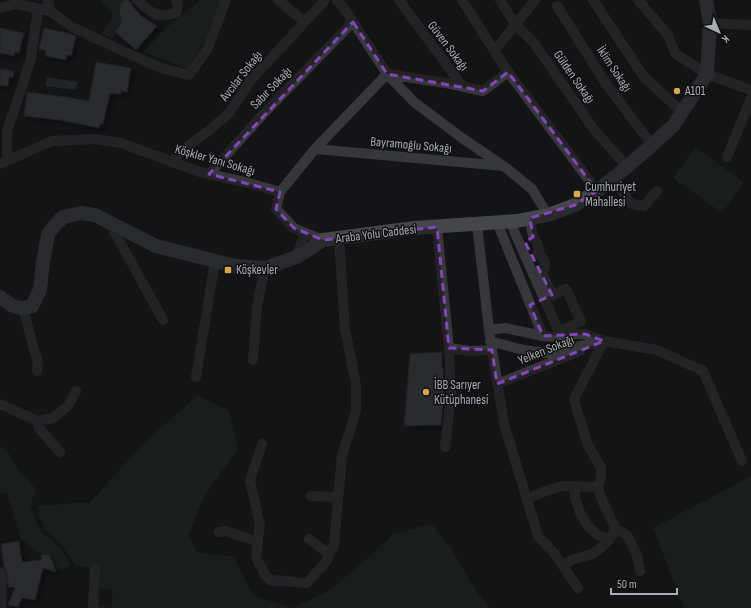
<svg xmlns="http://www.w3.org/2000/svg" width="751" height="608" viewBox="0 0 751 608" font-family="'Sofia Sans Condensed',sans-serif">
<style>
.green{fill:#212822}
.water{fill:#2f373d}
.building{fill:#434448;stroke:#2f2f31;filter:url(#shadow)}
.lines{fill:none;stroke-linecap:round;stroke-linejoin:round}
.street{stroke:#36373a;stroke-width:10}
.secondary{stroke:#44464a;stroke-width:14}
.marked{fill:none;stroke:#8446bd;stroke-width:3;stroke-dasharray:8 5;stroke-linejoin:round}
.poi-dot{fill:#dba647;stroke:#0f0f11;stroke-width:1.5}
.labels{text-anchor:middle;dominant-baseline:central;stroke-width:3;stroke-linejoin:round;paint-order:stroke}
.street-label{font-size:13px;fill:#a8acb4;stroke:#0f0f11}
.poi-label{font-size:13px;fill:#a8acb4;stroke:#0f0f11;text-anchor:start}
</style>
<defs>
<filter id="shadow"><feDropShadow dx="3.5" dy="3.5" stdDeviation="2" flood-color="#0009"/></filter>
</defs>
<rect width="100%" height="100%" fill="#141416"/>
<path class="green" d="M 100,0 L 125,0 L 119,5 L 121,24 L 115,32 L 113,39 L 102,34 L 113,15 Z
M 199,0 L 221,0 L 210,33 L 187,69 L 143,52 L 160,33 L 199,1 Z
M 695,147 L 744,182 L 722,213 L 673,178 Z
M 198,395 L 229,411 L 238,449 L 204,496 L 189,535 L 196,552 L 234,557 L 254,596 L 293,608 L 330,590 L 372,554 L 393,534 L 432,524 L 452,550 L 477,592 L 490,608 L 95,608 L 95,604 L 111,608 L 113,590 L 96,587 L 98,568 L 76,566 L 59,541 L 45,529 L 39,515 L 37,506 L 90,502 L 147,440 Z
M 0,446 L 10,455 L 19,470 L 36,489 L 30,507 L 42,533 L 59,546 L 72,566 L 56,572 L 50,555 L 41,554 L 21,539 L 7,494 L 0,493 Z
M 751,476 L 751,608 L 684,608 L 653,528 Z"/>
<path class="water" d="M 47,77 L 78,82 L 76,90 L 46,86 Z"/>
<path class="building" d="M 125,0 L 128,0 L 140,15 L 157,26 L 136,50 L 115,32 L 121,24 L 119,5 Z
M 0,28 L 24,33 L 19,53 L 15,52 L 14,56 L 0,53 Z
M 44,28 L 71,34 L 76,36 L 71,56 L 67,55 L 66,60 L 45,56 L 46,51 L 39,49 Z
M 96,62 L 131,68 L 127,92 L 121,91 L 121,94 L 110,93 L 103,124 L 100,124 L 99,128 L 60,120 L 24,116 L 27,92 L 66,97 L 89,101 Z
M 0,69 L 14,71 L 13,78 L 9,77 L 8,86 L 0,85 Z
M 442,352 L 442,367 L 443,368 L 444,395 L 441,425 L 404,426 L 410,354 Z
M 19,541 L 22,562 L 41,560 L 41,554 L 50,555 L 56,572 L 43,568 L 35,600 L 22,598 L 18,607 L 8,605 L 15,587 L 8,587 L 8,580 L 6,571 L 4,567 L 1,544 Z"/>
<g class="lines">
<path class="street" d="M 48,0 L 50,11
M 137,0 C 151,13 157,19 176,13 L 178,4 L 176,0
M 278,0 L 305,22
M 337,0 L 344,8 L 387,74 L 414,102 L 462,138 L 505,167 L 532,189 L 548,215
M 399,0 L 463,87
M 462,0 L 508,72 L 597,191
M 500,0 L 515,24 L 534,43 L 593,128 L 627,167
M 593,0 L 644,77 L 682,112
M 638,0 L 668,35 L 675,53 L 707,74 L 751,90
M 557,6 L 607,85 L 652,145
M 0,8 L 17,4 L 50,11 L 72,27 L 125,52 L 161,68 L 189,75 L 208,48 L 226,0
M 710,23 L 751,25
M 495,50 L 535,0
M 315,149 L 503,166
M 727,157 L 751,98
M 7,160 L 7,131 L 23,84 L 31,57 L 38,9
M 172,162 L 184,149 L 211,129 L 229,113 L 251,80 L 325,0
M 0,164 L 52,141 L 94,139 L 121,143 L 200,172 L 249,183 L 280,192
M 209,174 L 266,111 L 353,22
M 612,179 L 632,204 L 644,206 L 657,191
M 530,218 C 531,224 531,230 533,235 C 535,243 541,244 538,253 C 543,257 546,261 545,268 L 541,270 L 552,295
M 109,222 L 163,320
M 497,222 L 543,336
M 510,222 L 559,332 L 581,321 L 566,289 L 544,299
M 477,224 L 489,330 L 504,424 L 538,536 L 554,553 L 578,588
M 437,227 L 449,348 L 451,395 L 445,447
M 323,240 L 294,228 L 276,209 L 280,192 L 315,149 L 387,74 L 446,83 L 483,91 L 508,72
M 297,257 L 303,238 L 303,232
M 23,309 L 38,363 L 37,371
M 489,330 L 505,328 L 543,336 L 556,337 L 568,334 L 585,334 L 604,341
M 490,341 L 523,350 L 547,353 L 604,341 L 657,350 L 703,371 L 742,461
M 449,348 L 470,351 L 492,350
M 253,360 L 257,306 L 265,268
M 196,377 L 215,261
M 497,384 L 580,351
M 0,404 L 37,421 L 53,418 L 68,406 L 76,391
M 37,421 L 39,428 L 60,452
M 262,444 L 250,480 L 260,525 L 256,557 L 265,575 L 272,581 C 284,579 295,583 307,583 L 326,562 L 334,544 L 342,456 L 356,411 L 356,385 L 345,329 L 339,239
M 574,486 C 574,503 583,525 598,535 C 602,537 606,538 610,539
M 311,496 L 338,497
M 527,499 L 548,490 L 563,486 L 598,487 L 601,478 L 601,468 L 587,443 L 574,399 L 604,341
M 616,529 L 627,535 L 637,555 L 640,571
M 219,532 L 226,531 L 258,542
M 309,539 L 329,554
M 564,567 L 571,560 L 592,554 L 601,548 L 610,539 L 616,529 L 602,500 L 598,487
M 0,572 L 2,581 L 1,608
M 93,608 L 95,569"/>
<path class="secondary" d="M 0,297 C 11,305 17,311 32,306 L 40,290 L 43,262 L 48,235 L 54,226 L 63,217 L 81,213 L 95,215 L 156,246 L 235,266 L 265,268 L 297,257 L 323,240 L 414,228 L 517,221 L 548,215 L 575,205 L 597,191 L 627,167 L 673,126 L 707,74 L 710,23 L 706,0"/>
</g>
<path d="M0 0H751V608H0ZM 353,22 L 387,74 L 483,91 L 508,72 L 597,191 L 575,205 L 530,218 L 533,237 L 525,242 L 552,295 L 530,305 L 543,336 L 585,334 L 604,341 L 497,384 L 492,350 L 449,348 L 437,227 L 323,240 L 294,228 L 276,209 L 280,192 L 209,174 Z" fill="#141416" fill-opacity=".55" fill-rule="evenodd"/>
<path class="marked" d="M 353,22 L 387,74 L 483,91 L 508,72 L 597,191 L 575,205 L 530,218 L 533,237 L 525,242 L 552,295 L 530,305 L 543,336 L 585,334 L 604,341 L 497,384 L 492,350 L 449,348 L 437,227 L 323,240 L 294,228 L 276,209 L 280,192 L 209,174 Z"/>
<g class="poi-dot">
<circle cx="677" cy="91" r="4"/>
<rect x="573" y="190" width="8" height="8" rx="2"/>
<rect x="224" y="266" width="8" height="8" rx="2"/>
<circle cx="426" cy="392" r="4"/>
</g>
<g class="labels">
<g class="street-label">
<text transform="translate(448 46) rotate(53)">Güven Sokağı</text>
<text transform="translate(614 69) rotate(56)">İklim Sokağı</text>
<text transform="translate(241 76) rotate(-52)">Avcılar Sokağı</text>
<text transform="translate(574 77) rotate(55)">Gülden Sokağı</text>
<text transform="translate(271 88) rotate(-46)">Sabır Sokağı</text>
<text transform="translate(411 145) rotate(5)">Bayramoğlu Sokağı</text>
<text transform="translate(215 160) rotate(16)">Köşkler Yanı Sokağı</text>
<text transform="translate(376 234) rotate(-7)">Araba Yolu Caddesi</text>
<text transform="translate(546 350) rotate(-22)">Yelken Sokağı</text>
</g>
<g class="poi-label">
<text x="685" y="91">A101</text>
<text x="585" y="187">Cumhuriyet<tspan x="585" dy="15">Mahallesi</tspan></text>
<text x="236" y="270">Köşkevler</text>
<text x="434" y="385">İBB Sarıyer<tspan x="434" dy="15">Kütüphanesi</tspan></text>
</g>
</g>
<g transform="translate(719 32) rotate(136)" stroke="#0f0f11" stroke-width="3" paint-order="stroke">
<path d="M0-3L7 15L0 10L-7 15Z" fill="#a8acb4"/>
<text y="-6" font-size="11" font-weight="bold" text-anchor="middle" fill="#a8acb4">K</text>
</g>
<path d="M611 588v6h66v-6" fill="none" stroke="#a8acb4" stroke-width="2"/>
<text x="617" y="588" font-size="12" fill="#a8acb4" stroke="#0f0f11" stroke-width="3" paint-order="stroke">50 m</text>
</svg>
